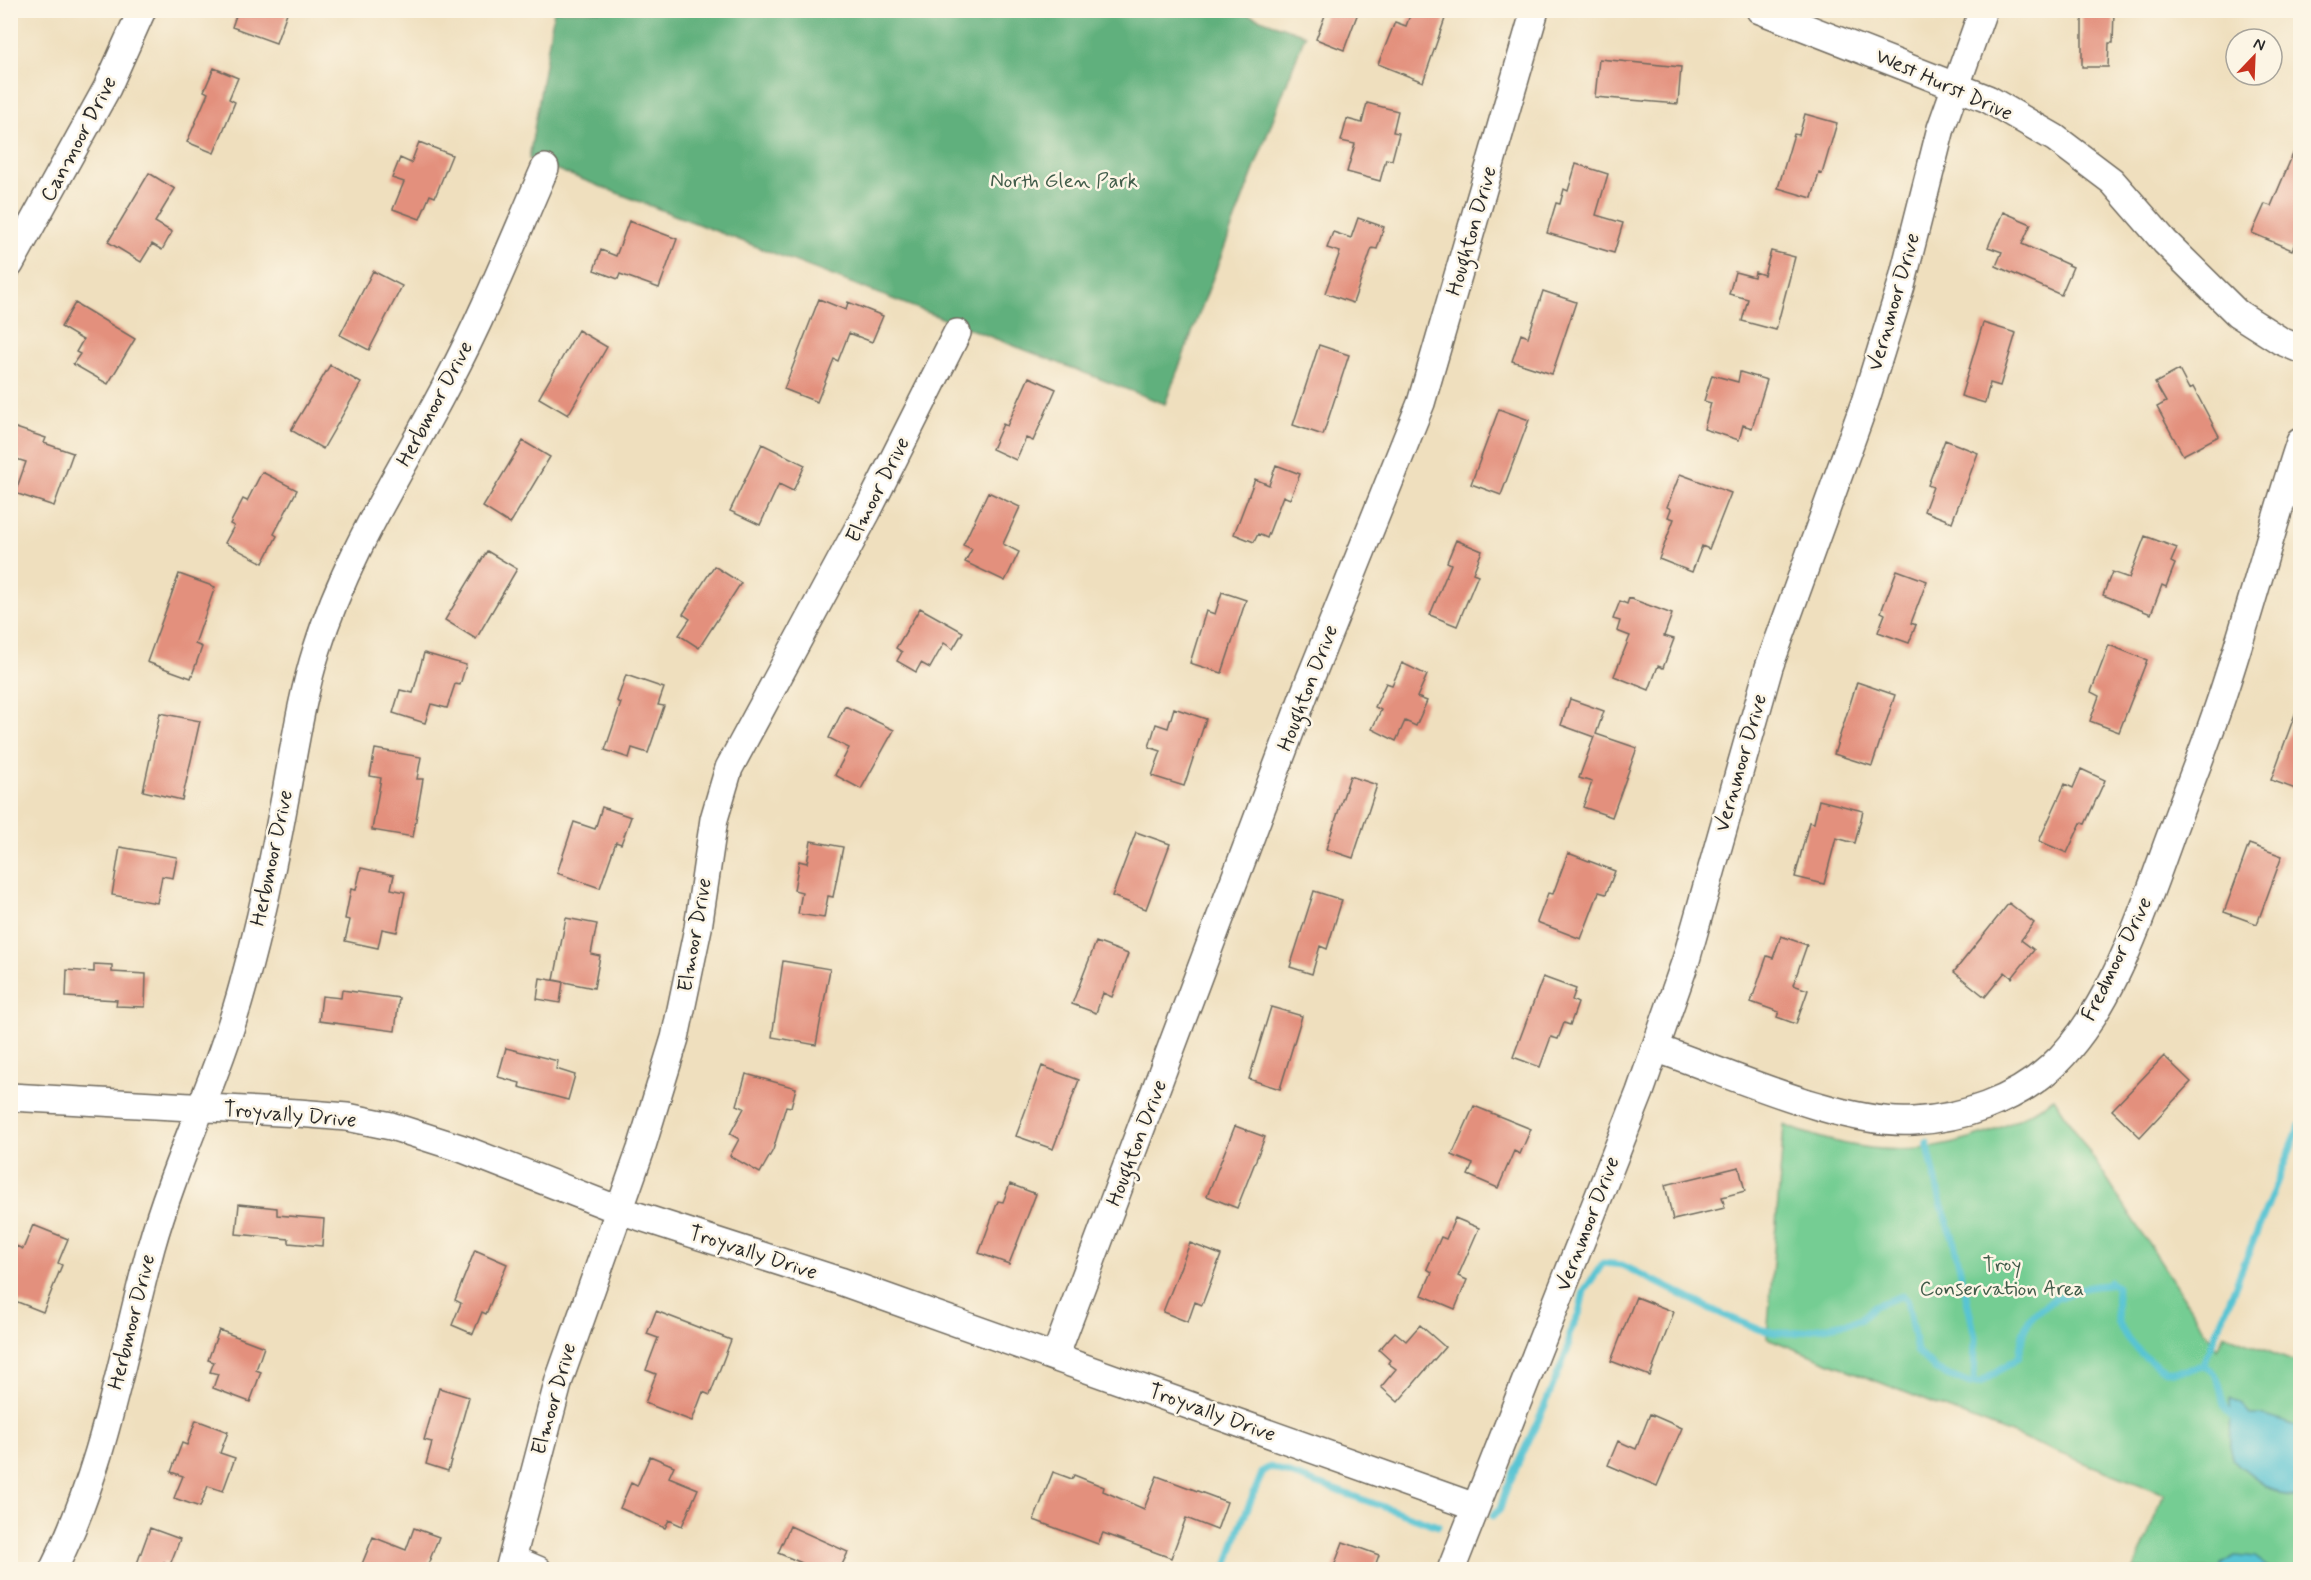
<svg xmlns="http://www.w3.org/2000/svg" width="2311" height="1580" viewBox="0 0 2311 1580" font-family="Mynerve,sans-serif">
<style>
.green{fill:#75cd93;stroke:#507c5f;stroke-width:1.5}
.forest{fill:#60b07d;stroke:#466e54;stroke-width:1.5}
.water{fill:#59c4d3;stroke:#42787f;stroke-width:1.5}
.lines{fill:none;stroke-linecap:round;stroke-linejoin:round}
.stream{stroke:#59c4d3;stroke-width:7}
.building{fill:#e3907d}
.minor-casing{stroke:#706a5e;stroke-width:30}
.minor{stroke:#fff;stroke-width:27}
.labels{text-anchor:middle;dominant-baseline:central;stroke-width:5;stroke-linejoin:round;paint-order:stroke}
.street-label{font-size:21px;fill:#2b2b2b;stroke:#fcf5e5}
.park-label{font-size:21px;fill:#415c4a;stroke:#fcf5e5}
</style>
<rect width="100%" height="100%" fill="#fcf5e5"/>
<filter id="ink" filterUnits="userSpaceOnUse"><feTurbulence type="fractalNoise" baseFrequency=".0167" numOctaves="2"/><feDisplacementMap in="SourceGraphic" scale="12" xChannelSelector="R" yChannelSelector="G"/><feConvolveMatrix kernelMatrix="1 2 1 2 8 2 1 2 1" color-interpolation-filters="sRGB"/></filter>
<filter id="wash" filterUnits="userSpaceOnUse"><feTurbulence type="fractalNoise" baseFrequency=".008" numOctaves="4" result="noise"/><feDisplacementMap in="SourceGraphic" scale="24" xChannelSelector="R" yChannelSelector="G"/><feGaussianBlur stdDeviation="1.35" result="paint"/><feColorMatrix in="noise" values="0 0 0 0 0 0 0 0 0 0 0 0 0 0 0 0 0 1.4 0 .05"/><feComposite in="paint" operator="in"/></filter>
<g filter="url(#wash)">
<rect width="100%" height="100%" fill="#efdfbe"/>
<path class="green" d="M 2054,1098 L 2217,1349 L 2224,1334 L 2300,1364 L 2300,1569 L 2134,1569 L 2164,1494 L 1767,1338 L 1784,1125 C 1883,1165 1965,1157 2054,1098 Z"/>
<path class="forest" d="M 1235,10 L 1305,35 L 1165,404 L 529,159 L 554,11 Z"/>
<path class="water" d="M 2230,1398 L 2241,1404 L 2250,1415 L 2261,1415 L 2300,1427 L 2300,1498 C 2277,1499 2250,1472 2231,1459 Z
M 2235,1556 L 2255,1558 L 2270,1569 L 2220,1569 L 2221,1564 Z"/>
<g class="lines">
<path class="stream" d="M 1927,1143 L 1941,1203 L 1953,1238 L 1975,1336 L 1974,1383
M 2203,1366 L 2300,1125
M 2203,1366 C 2218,1371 2221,1388 2223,1402 C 2224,1407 2230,1414 2233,1418
M 1493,1516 L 1500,1509 L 1506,1490 L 1545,1405 L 1568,1349 L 1569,1334 L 1579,1314 L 1584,1291 L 1603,1263 L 1622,1265 L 1717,1312 L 1758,1329 L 1777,1333 L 1793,1333 L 1860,1320 L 1874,1306 L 1902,1296 L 1907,1301 L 1917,1351 L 1936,1370 L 1970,1384 L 1980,1383 L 2019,1357 C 2021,1348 2021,1337 2025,1328 C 2037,1301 2080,1286 2107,1285 L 2110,1282 L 2117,1287 C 2115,1320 2117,1331 2142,1354 C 2150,1361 2159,1369 2170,1371 C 2179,1373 2193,1368 2203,1366
M 1226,1570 L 1239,1529 L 1263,1471 L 1270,1467 L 1438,1526"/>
</g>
<g id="blocks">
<path class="building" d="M 238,10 L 288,10 L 276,43 L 232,27 Z
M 1327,10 L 1359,10 L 1344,50 L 1316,39 Z
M 1412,10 L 1448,10 L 1423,82 L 1378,64 L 1395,22 L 1406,26 Z
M 2082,10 L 2114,10 L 2113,43 L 2109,43 L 2108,67 L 2082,67 Z
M 1599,59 L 1681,67 L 1678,104 L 1595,97 Z
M 214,68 L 238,78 L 229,99 L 235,102 L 214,153 L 187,142 L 208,93 L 204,91 Z
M 1367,103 L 1398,111 L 1393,132 L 1399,133 L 1392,160 L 1386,159 L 1380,181 L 1347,172 L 1355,144 L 1341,141 L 1347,119 L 1362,123 Z
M 1805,114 L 1837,123 L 1822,174 L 1819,173 L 1812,198 L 1778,188 L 1794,134 L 1799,135 Z
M 2301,135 L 2301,229 L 2292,250 L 2252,233 L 2265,204 L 2271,206 Z
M 419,142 L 452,155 L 435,197 L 430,195 L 420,219 L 393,209 L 404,182 L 392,178 L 400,158 L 411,163 Z
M 1576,164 L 1608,174 L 1596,215 L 1623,223 L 1614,253 L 1547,233 L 1556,203 L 1560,204 L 1564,189 L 1568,191 Z
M 149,173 L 175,189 L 155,222 L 172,232 L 162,250 L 152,244 L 141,262 L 108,242 Z
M 2003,212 L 2031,224 L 2022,244 L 2073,267 L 2061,295 L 1996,266 L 2002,252 L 1988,247 Z
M 1358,218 L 1384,227 L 1377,249 L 1372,248 L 1353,303 L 1325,293 L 1340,252 L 1327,248 L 1333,232 L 1351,238 Z
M 629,221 L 677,239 L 659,288 L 620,274 L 618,279 L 594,270 L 601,250 L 616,256 Z
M 1771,251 L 1795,257 L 1776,330 L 1742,321 L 1748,299 L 1729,294 L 1735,272 L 1754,277 L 1755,272 L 1764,275 Z
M 373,271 L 402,286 L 369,350 L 340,335 Z
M 1543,291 L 1576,302 L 1552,374 L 1512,361 L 1521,334 L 1528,337 Z
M 819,299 L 846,310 L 848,302 L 883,316 L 872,342 L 849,333 L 838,361 L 834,359 L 817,402 L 784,389 Z
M 75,303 L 135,339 L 108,384 L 73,364 L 80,354 L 76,352 L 83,340 L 61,327 Z
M 1983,323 L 2016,333 L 2000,386 L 1990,383 L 1985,403 L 1961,396 Z
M 578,330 L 607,347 L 568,415 L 539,398 Z
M 1319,345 L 1349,355 L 1323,435 L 1293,425 Z
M 330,365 L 361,383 L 323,449 L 291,430 Z
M 2179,370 L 2189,389 L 2193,387 L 2219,436 L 2183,455 L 2157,407 L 2166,402 L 2155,383 Z
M 1740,372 L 1767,380 L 1752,428 L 1743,425 L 1739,440 L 1704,429 L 1711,403 L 1704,401 L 1712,375 L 1738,382 Z
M 1029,377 L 1056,389 L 1033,441 L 1026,438 L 1016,460 L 992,449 L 1003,424 L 1007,426 Z
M 1499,409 L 1529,420 L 1501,495 L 1471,484 Z
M 10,426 L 46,438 L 44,443 L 73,453 L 54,506 L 15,493 L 26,462 L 10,457 Z
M 1945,440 L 1978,453 L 1952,522 L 1924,511 L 1933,487 L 1928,485 Z
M 523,441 L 550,457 L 510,524 L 483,507 Z
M 762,444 L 805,465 L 793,491 L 779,484 L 760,525 L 730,511 Z
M 1276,465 L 1300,474 L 1290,499 L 1283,496 L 1267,538 L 1258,534 L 1254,542 L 1234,534 L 1255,479 L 1269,485 Z
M 262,472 L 297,490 L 274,534 L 277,536 L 263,563 L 225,543 L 234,526 L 230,524 L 243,499 L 247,501 Z
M 1680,474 L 1731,493 L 1709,549 L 1702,546 L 1692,572 L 1659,559 L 1674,519 L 1668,517 L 1671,509 L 1667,507 Z
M 988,492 L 1020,507 L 1003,544 L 1019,552 L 1005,581 L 965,562 L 972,549 L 963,545 Z
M 2145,536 L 2177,548 L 2171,562 L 2175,564 L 2166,587 L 2162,585 L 2151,614 L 2103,595 L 2112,572 L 2129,578 Z
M 1456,540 L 1482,551 L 1473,573 L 1478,575 L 1457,626 L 1430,615 L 1451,564 L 1447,562 Z
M 487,551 L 517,569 L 476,639 L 445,620 Z
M 714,566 L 741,583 L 699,648 L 679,635 L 690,619 L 683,614 Z
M 1897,570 L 1927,581 L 1911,623 L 1916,625 L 1909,643 L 1878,632 L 1885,614 L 1881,612 Z
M 179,574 L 215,587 L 195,644 L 202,647 L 191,678 L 147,662 Z
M 1222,592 L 1246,600 L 1222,673 L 1190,663 L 1206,611 L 1215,614 Z
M 1629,598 L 1672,614 L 1664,636 L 1674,639 L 1663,668 L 1658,666 L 1649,690 L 1614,676 L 1630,636 L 1617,631 L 1620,621 L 1613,619 L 1620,601 L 1627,604 Z
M 920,608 L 963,632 L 953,649 L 944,643 L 930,668 L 921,663 L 916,672 L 897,661 L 902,652 L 896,648 Z
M 2109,645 L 2147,660 L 2119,732 L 2090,721 L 2099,696 L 2091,692 Z
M 424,653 L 466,665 L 460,685 L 455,684 L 447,708 L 431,704 L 425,723 L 393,713 L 400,690 L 413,693 Z
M 1402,663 L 1427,675 L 1417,697 L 1427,701 L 1416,726 L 1405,721 L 1396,741 L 1372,729 L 1381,710 L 1375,707 L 1386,683 L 1392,685 Z
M 626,675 L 664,688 L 658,705 L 664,706 L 648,753 L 632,748 L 629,758 L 605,750 L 621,703 L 617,701 Z
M 1857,682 L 1895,695 L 1872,766 L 1834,754 Z
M 1570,699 L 1604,711 L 1596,734 L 1637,748 L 1612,817 L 1583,807 L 1592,782 L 1579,778 L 1594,737 L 1561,725 Z
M 845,706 L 894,730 L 861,789 L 835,775 L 849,748 L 829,738 Z
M 2298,706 L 2301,706 L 2301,791 L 2271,780 Z
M 1174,708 L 1206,719 L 1184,786 L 1152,776 L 1161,751 L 1149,747 L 1156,724 L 1168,728 Z
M 160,713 L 200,721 L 182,800 L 143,791 Z
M 375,749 L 421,757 L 417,779 L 423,779 L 413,837 L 372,830 L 381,778 L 370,776 Z
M 2081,769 L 2105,780 L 2085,824 L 2081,823 L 2067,853 L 2039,841 L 2065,784 L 2073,788 Z
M 1350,776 L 1377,785 L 1353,858 L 1326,849 Z
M 1819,800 L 1863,811 L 1855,843 L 1836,838 L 1824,884 L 1795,877 L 1809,822 L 1814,823 Z
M 602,807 L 631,817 L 621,844 L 616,842 L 600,888 L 557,873 L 574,822 L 595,829 Z
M 1136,832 L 1170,844 L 1146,909 L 1112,896 Z
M 811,841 L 843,847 L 833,897 L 828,896 L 824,918 L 798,914 L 802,892 L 794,890 L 799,861 L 807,863 Z
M 2249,844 L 2282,856 L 2257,924 L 2224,912 Z
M 120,847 L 177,857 L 173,878 L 162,876 L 157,903 L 112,895 Z
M 1568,853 L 1615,871 L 1606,894 L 1599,892 L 1581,939 L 1537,922 L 1548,893 L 1553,894 Z
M 361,868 L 394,875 L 391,889 L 405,892 L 397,932 L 382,929 L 378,948 L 345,941 L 350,920 L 345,919 L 351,889 L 356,890 Z
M 1314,891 L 1342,900 L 1327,949 L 1320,946 L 1312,974 L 1290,967 Z
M 2009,903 L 2034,923 L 2021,940 L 2034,950 L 2012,978 L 2005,972 L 1985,997 L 1954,972 Z
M 566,918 L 597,924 L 591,954 L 600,956 L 594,988 L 554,980 Z
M 1781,936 L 1807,945 L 1793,985 L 1808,990 L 1796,1024 L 1777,1017 L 1779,1012 L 1751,1002 L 1767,956 L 1773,958 Z
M 1096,942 L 1128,954 L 1112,997 L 1103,993 L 1096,1013 L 1072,1004 Z
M 783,961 L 830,969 L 816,1045 L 772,1037 Z
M 94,964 L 112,965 L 112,972 L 146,974 L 145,1007 L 116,1006 L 117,1000 L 66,997 L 67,970 L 94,972 Z
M 1543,977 L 1576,989 L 1572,1000 L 1578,1003 L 1570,1025 L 1564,1023 L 1558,1039 L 1551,1037 L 1540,1067 L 1513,1057 Z
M 540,978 L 563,982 L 560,1003 L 537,999 Z
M 342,990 L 399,998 L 395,1031 L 319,1021 L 322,996 L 341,998 Z
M 1271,1007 L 1302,1016 L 1280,1089 L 1249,1079 Z
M 506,1048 L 558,1061 L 556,1069 L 575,1075 L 568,1100 L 519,1087 L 520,1083 L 498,1077 Z
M 2164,1056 L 2191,1082 L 2140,1137 L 2112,1110 Z
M 1042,1066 L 1079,1080 L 1053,1149 L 1016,1136 Z
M 746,1074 L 796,1088 L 791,1107 L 786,1106 L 773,1150 L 760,1173 L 730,1156 L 739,1139 L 730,1134 L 744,1108 L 737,1105 Z
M 1474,1106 L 1531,1129 L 1520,1154 L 1514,1151 L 1498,1188 L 1468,1175 L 1473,1164 L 1452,1155 Z
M 1235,1126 L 1265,1137 L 1237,1208 L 1207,1196 Z
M 1739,1167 L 1745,1191 L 1722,1197 L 1725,1208 L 1673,1220 L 1665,1185 Z
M 1010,1184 L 1036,1194 L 1009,1264 L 979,1253 L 998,1201 L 1003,1202 Z
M 239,1204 L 277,1208 L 277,1215 L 324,1219 L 322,1246 L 289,1243 L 289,1239 L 236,1234 Z
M 1455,1218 L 1479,1228 L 1458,1276 L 1467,1280 L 1455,1309 L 1422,1295 L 1432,1272 L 1427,1269 L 1441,1237 L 1446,1239 Z
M 33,1225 L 68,1239 L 58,1263 L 62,1265 L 43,1312 L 10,1299 L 10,1260 L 16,1246 L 23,1249 Z
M 1190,1243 L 1221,1255 L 1202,1305 L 1195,1302 L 1188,1322 L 1163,1312 Z
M 475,1250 L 507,1264 L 486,1314 L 482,1312 L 473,1334 L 452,1325 L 461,1303 L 455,1300 Z
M 1636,1297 L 1674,1312 L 1650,1376 L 1611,1361 Z
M 656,1311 L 731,1340 L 710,1395 L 703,1392 L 692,1421 L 645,1403 L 656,1374 L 646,1370 L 658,1338 L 647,1334 Z
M 1420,1325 L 1445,1347 L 1398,1402 L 1381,1387 L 1396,1369 L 1388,1363 L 1390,1360 L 1379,1350 L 1395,1332 L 1406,1341 Z
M 219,1330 L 264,1347 L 256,1370 L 261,1372 L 250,1402 L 213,1388 L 218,1374 L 210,1372 L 214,1362 L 208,1360 Z
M 439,1388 L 469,1397 L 448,1471 L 426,1464 L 432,1442 L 424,1440 Z
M 1650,1414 L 1682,1428 L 1657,1486 L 1608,1465 L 1618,1441 L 1636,1449 Z
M 196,1420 L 228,1432 L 220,1453 L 235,1458 L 223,1491 L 208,1486 L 200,1507 L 174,1498 L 183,1476 L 171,1472 L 182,1443 L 187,1445 Z
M 650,1456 L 674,1466 L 669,1477 L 698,1489 L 682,1526 L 669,1520 L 665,1528 L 620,1508 L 631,1483 L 637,1486 Z
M 1053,1472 L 1072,1479 L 1074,1475 L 1104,1487 L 1103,1491 L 1144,1509 L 1157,1476 L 1227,1502 L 1217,1530 L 1186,1518 L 1171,1558 L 1103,1533 L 1098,1544 L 1034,1520 Z
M 790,1526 L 848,1552 L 840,1569 L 800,1569 L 802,1563 L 778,1553 Z
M 150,1528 L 180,1539 L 170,1565 L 164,1562 L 161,1569 L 135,1569 Z
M 414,1528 L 439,1537 L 426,1569 L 360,1569 L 373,1537 L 406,1550 Z
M 1343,1542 L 1379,1555 L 1374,1569 L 1333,1569 Z"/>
</g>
</g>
<g filter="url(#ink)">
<use href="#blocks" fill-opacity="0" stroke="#706a5e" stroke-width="1.5"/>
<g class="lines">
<defs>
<path id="minor" d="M 1760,10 L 1988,99 L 2055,138 L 2112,181 L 2165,242 L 2237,313 L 2281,341 L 2300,349
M 10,264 L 107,88 L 142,10
M 1655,1048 C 1726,1072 1842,1126 1914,1121 C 1963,1118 2013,1101 2050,1068 C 2110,1014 2142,914 2169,840 C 2187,790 2208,740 2224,690 C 2251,608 2273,524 2300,442
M 10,1097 L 298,1113 L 347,1117 L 391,1126 L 463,1149 L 619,1210 L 840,1281 L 1475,1507
M 1055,1357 L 1310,679 L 1421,403 L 1535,10
M 512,1559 L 538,1570
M 53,1570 C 104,1469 122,1355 151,1247 C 176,1158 219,1075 243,986 C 260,925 273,864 284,803 C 294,751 301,699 317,649 C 347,552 403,469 449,380 C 485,312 514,239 545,168
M 509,1570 L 559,1380 L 641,1149 L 675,1038 L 698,928 L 714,819 L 729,768 L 867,512 L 957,333
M 1451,1570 L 1640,1092 L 1686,960 L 1769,667 L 1865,402 L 1901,286 L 1941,128 L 1983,10"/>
</defs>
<use href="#minor" class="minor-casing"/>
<use href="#minor" class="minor"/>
</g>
</g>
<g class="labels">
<g class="street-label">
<text transform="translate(1944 85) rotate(24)">West Hurst Drive</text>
<text transform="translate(79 139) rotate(-62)">Canmoor Drive</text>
<text transform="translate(1472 231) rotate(-74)">Houghton Drive</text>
<text transform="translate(1894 302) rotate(-74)">Vernmoor Drive</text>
<text transform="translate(435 404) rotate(-62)">Herbmoor Drive</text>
<text transform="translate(878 490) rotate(-63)">Elmoor Drive</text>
<text transform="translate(1308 688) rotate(-69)">Houghton Drive</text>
<text transform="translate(1741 763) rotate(-74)">Vernmoor Drive</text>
<text transform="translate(272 858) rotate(-78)">Herbmoor Drive</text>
<text transform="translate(695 935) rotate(-80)">Elmoor Drive</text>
<text transform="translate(2117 959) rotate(-64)">Fredmoor Drive</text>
<text transform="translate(290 1115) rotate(5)">Troyvally Drive</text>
<text transform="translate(1137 1143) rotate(-69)">Houghton Drive</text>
<text transform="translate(1588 1224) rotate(-69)">Vernmoor Drive</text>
<text transform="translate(753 1253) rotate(18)">Troyvally Drive</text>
<text transform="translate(132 1322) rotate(-76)">Herbmoor Drive</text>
<text transform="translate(554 1399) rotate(-74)">Elmoor Drive</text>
<text transform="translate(1212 1413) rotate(20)">Troyvally Drive</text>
</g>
<g class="park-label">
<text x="1064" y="181">North Glen Park</text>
<text x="2002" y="1265">Troy<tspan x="2002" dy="24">Conservation Area</tspan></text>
</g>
</g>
<rect width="2311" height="1580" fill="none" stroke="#fcf5e5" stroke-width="36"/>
<g transform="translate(2254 57) rotate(23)"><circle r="28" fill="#fcf5e5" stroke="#a8a49b" stroke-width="1.5"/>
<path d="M0-4.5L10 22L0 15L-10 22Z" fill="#c8321e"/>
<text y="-9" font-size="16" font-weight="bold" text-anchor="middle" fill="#2b2b2b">N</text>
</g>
</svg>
